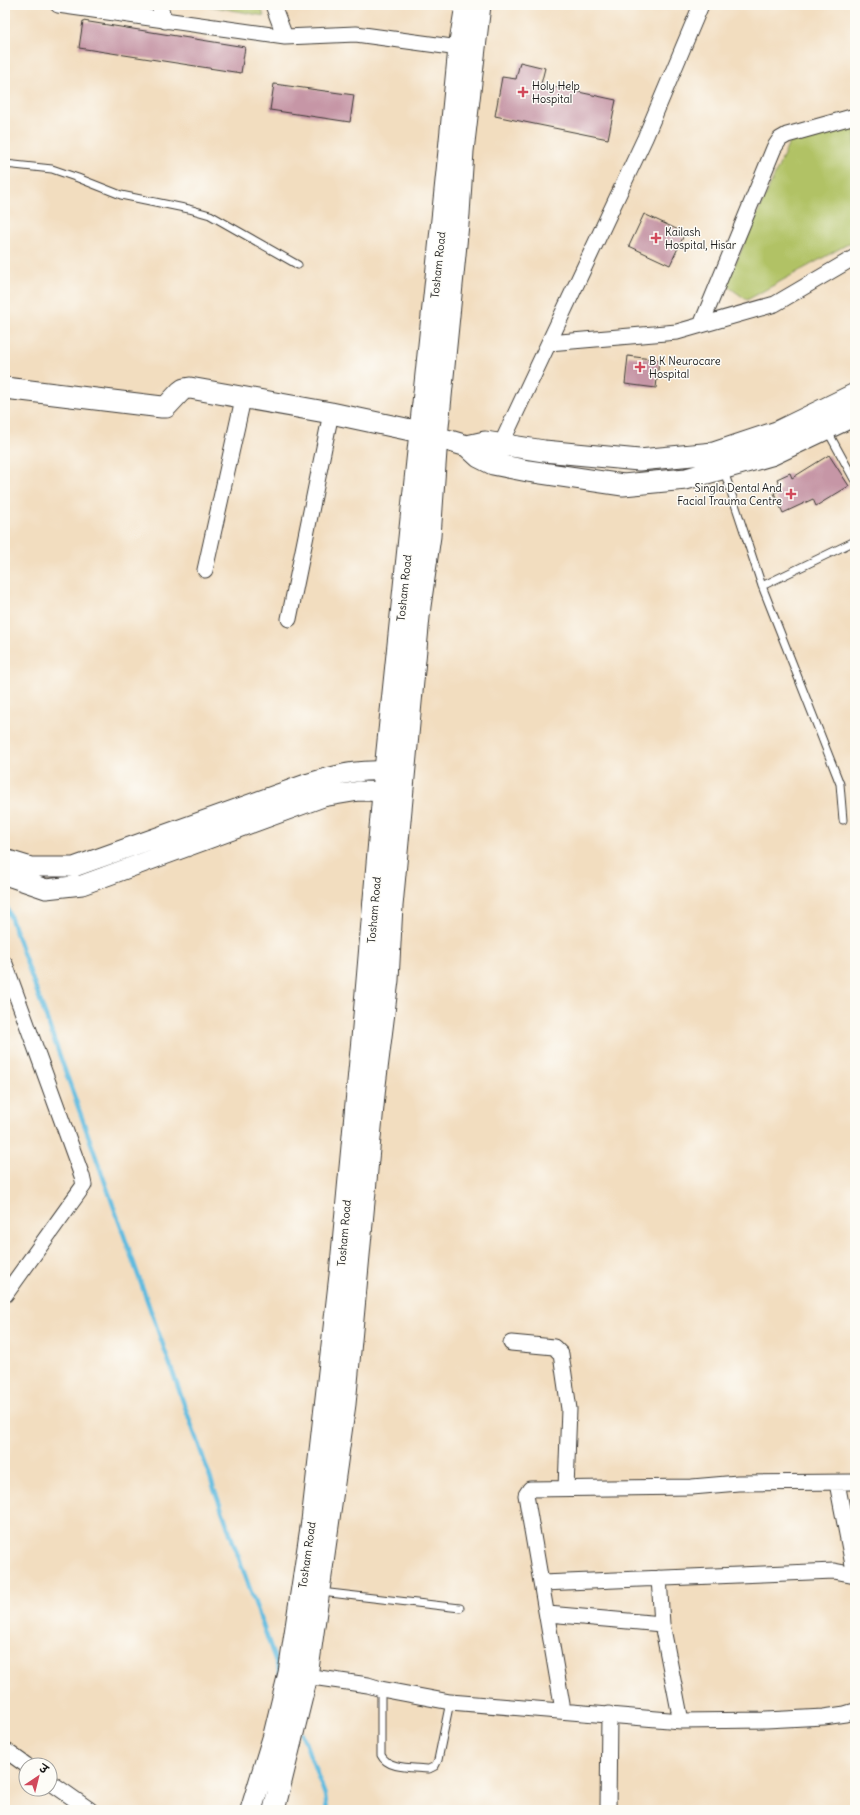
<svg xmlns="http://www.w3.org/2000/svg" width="860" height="1815" viewBox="0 0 860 1815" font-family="Delius,'Playpen Sans Deva',sans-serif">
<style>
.green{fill:#b1c265;stroke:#666f40}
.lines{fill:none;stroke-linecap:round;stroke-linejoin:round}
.stream{stroke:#61bbdf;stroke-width:4.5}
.building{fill:#c696a6}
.service-casing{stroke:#3c3934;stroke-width:9}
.minor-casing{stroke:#3c3934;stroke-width:17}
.tertiary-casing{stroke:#3c3934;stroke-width:21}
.secondary-casing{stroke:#3c3934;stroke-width:23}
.service{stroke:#fff;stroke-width:7}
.minor{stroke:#fff;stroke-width:15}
.tertiary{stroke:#fff;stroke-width:19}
.secondary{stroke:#fff;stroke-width:21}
.poi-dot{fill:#d1495b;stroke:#fdfcf7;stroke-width:1.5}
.labels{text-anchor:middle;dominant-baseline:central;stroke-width:3;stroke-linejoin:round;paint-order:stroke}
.poi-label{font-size:11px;fill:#1c1c1c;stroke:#fdfcf7;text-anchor:start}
.street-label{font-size:11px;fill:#1c1c1c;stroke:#fdfcf7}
</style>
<rect width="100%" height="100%" fill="#fdfcf7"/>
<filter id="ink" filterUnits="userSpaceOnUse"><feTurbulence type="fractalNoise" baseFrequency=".025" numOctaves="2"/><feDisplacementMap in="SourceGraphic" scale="8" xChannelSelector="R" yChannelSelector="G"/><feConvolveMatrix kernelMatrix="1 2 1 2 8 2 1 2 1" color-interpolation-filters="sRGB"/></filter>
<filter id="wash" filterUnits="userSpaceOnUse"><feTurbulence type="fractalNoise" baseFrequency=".012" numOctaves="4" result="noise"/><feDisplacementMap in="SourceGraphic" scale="16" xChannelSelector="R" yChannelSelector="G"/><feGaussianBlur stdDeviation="0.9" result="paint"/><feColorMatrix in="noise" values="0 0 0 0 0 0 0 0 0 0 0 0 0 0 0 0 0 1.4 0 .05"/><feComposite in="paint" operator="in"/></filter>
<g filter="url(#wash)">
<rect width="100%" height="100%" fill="#f2ddbf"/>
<path class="green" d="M 204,5 L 260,5 L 264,16 Z
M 855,123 L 855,240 L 747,300 L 726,285 L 789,143 Z"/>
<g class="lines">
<path class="stream" d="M 5,902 L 281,1676
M 302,1734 L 325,1795 L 327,1810"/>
</g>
<g id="blocks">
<path class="building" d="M 83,21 L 245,47 L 241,73 L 79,48 Z
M 520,62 L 545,68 L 541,84 L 616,100 L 608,139 L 495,116 L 502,77 L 516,79 Z
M 274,84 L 354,95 L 350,122 L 270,110 Z
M 644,214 L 685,233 L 670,265 L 629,246 Z
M 628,356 L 659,360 L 656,388 L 625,384 Z
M 829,455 L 849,486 L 816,506 L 813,499 L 783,513 L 774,493 L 781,489 L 777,479 L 790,473 L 792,478 Z"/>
</g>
</g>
<g filter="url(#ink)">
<use href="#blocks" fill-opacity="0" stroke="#3c3934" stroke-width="1"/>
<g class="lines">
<defs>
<path id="service" d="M 5,164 L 52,169 L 78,178 L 121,195 L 189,209 L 210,215 L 298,265
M 827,430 L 855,481
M 724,471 L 762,586 L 840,784 L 843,820
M 762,586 L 855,541
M 321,1592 L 460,1608
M 381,1689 L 381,1755 C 388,1770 414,1767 429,1769 L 435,1766 L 438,1760 L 450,1702"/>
<path id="minor" d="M 58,5 L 285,37 L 356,34 L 459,48
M 159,5 L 165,21
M 273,5 L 285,37
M 701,325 L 774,148 L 780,139 L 787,135 L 855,116
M 549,343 L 677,332 L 775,304 L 855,257
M 497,453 L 645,138 L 701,5
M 205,570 L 243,399
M 289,619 L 331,413
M 5,964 L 82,1176 L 84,1185 L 5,1295
M 511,1343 L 554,1347 L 561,1354 L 569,1409 L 566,1488
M 837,1483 L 855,1575
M 659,1578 L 662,1624 L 681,1721
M 542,1583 L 834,1571 L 855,1575
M 548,1614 L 662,1624
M 298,1675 L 368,1685 L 381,1689 L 450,1702 L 681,1721 L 766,1720 L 824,1717 L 845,1714 L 855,1711
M 563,1710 L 526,1495 L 530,1489 L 692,1487 L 738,1483 L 855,1482
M 5,1750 L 26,1765
M 50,1782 L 90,1810
M 608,1810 L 609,1714"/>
<path id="tertiary" d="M 5,859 L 31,867 L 74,867 L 309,783 C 343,773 364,768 400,772
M 5,875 L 46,889 L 82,885 L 323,797 L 359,791 L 399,792"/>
<path id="secondary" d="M 5,388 L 162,407 L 166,407 L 180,392 L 184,389 L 190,388 L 331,413 L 420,432 L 467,446 L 479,457 L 493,464 L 528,471 L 623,485 L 686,479 L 771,455 L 855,415
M 467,446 L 485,442 L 544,451 L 639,460 L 714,453 L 777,432 L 855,394
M 251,1810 L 274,1735 L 289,1673 L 312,1521 L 340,1275 L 362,1039 L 385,770 L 447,171 L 459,48 L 466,5
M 274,1810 L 307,1676 L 345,1404 L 375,1085 L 388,980 L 392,906 L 420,606 L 430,536 L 437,437 L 459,214 L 463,151 L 480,5"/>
</defs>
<use href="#service" class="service-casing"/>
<use href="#minor" class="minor-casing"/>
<use href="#tertiary" class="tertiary-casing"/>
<use href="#secondary" class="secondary-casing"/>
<use href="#service" class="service"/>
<use href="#minor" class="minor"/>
<use href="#tertiary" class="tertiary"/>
<use href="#secondary" class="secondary"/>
</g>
</g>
<g class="poi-dot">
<path d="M521 86h4v4h4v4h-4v4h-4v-4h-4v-4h4z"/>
<path d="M654 232h4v4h4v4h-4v4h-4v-4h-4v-4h4z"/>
<path d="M638 361h4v4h4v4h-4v4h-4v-4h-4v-4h4z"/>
<path d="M789 488h4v4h4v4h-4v4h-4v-4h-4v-4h4z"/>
</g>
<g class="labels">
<g class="poi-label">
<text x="532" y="86">Holy Help<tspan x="532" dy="13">Hospital</tspan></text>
<text x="665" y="232">Kailash<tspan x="665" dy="13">Hospital, Hisar</tspan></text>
<text x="649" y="361">B K Neurocare<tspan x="649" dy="13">Hospital</tspan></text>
<text x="782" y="488" text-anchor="end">Singla Dental And<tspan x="782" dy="13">Facial Trauma Centre</tspan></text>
</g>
<g class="street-label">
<text transform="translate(438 265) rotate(-84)">Tosham Road</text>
<text transform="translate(404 588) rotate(-84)">Tosham Road</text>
<text transform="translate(374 910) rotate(-85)">Tosham Road</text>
<text transform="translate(344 1233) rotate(-85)">Tosham Road</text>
<text transform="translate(307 1555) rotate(-82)">Tosham Road</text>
</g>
</g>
<rect width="860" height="1815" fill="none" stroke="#fdfcf7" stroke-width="20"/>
<g transform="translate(38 1777) rotate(35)"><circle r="19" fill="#fdfcf7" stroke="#a3a29f"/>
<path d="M0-3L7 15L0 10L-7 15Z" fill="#d1495b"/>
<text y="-6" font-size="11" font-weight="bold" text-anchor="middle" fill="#1c1c1c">उ</text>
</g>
</svg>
